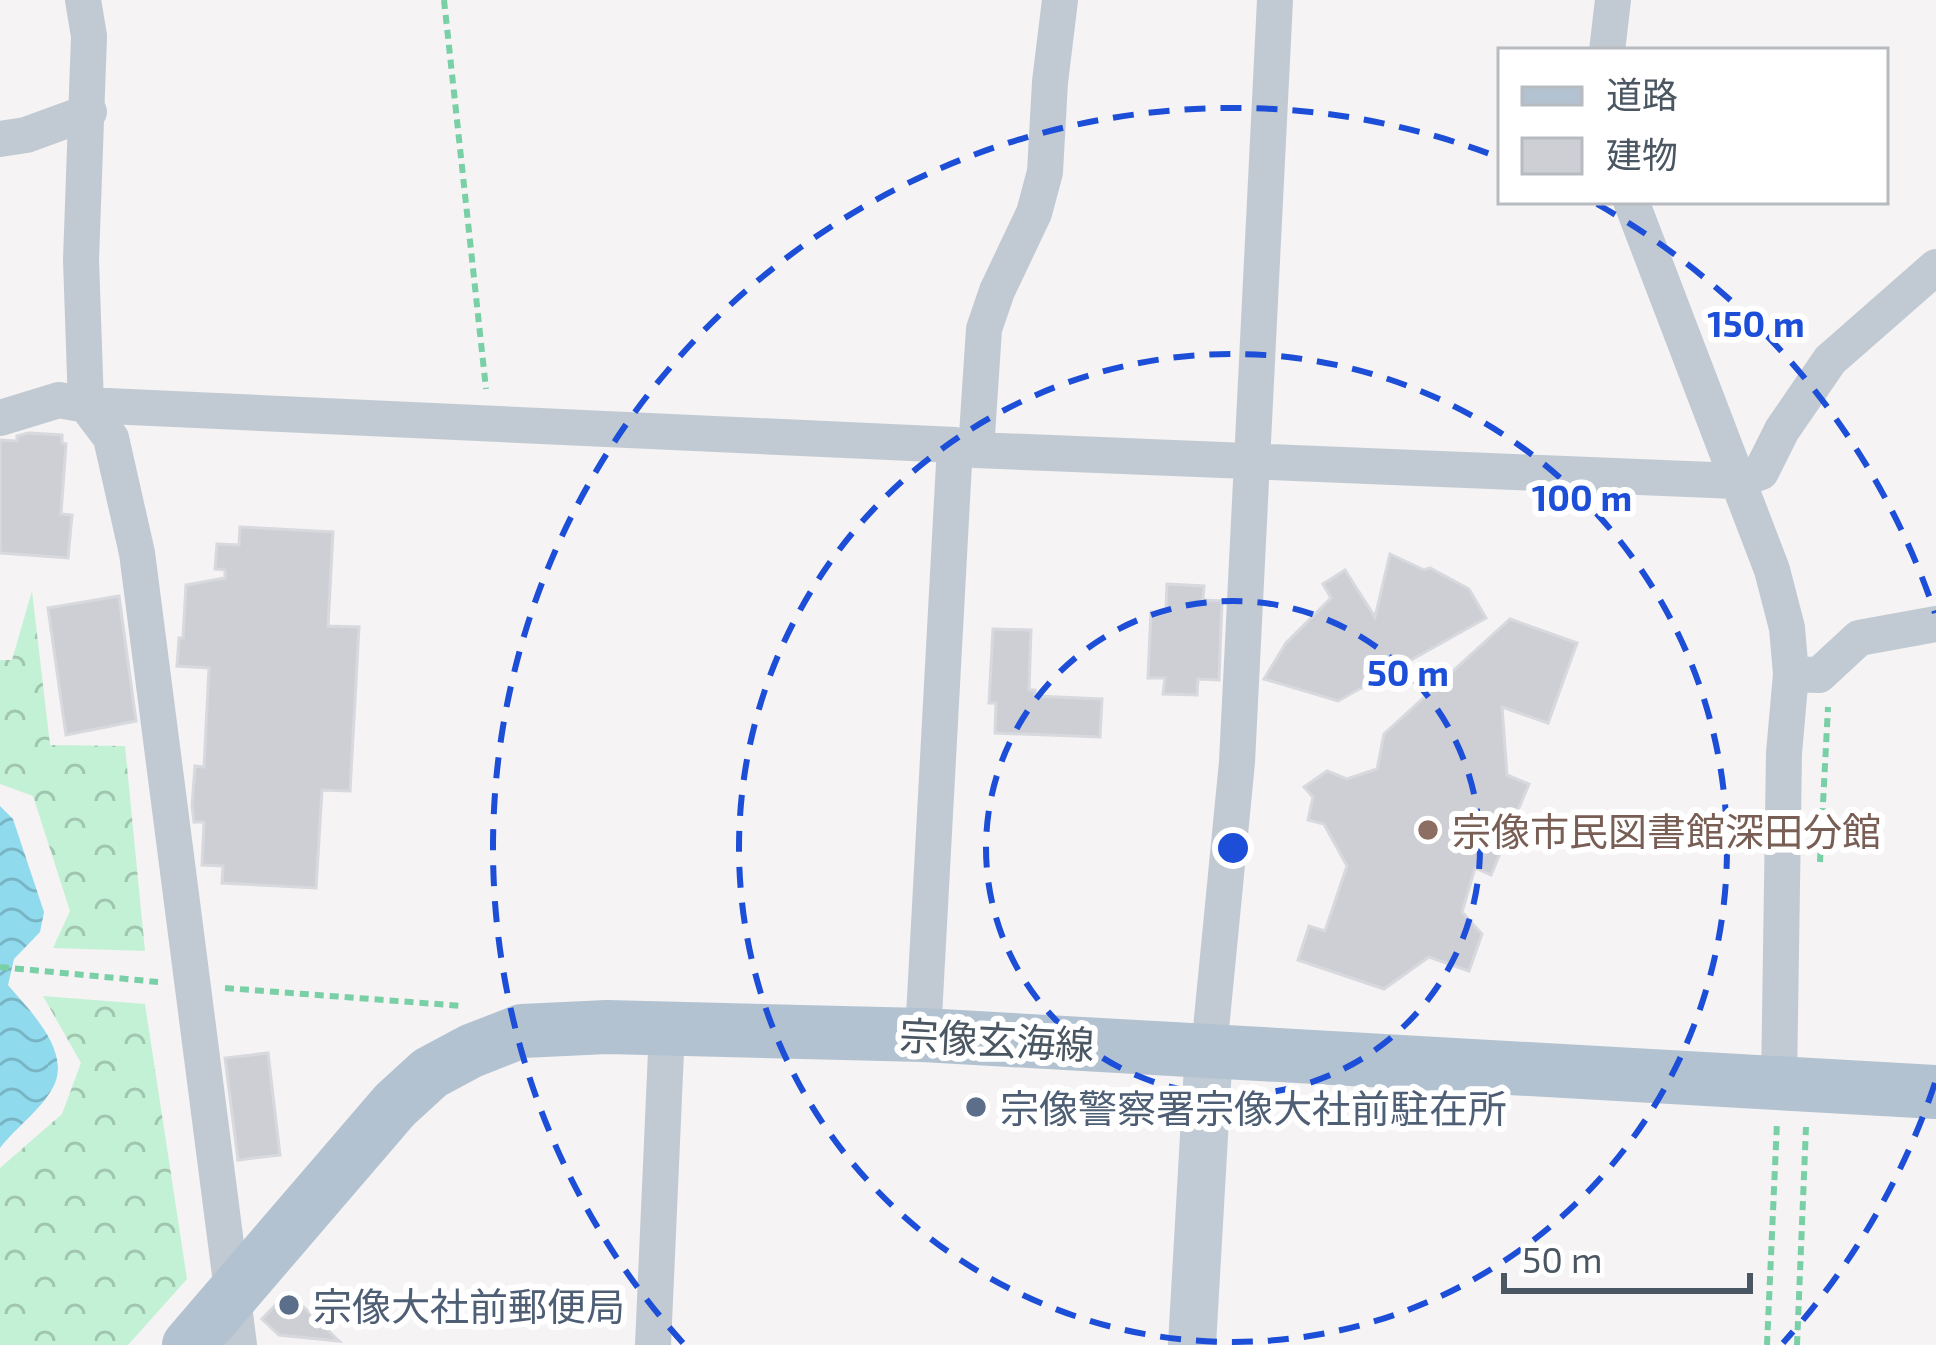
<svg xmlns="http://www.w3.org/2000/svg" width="1936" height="1345" viewBox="0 0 1936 1345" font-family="'Exo 2','Noto Sans JP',sans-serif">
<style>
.forest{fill:url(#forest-crowns)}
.water{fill:url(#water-waves)}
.building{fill:#cdcfd5;stroke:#d7d9de;stroke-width:3}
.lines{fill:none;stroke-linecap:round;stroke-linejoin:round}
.path{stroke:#7ad0a6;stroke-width:6;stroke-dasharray:9 6;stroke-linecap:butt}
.street{stroke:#c1cad2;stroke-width:36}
.secondary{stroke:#c1cbd6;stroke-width:48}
.primary{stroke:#b3c2d1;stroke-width:54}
.ring{fill:none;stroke:#1d4ed8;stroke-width:6;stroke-dasharray:21 15}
.education-dot{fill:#8d6e63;stroke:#fff;stroke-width:4.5}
.service-dot{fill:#5c6f8a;stroke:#fff;stroke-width:4.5}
.labels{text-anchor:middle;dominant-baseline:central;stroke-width:12;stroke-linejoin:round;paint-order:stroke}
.education-label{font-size:39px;fill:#785e54;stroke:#fff;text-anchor:start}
.street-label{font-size:39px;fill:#4a5661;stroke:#fff}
.service-label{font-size:39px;fill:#4e5e75;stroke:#fff;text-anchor:start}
.centre{fill:#1d4ed8;stroke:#fff;stroke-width:6}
.ring-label{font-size:36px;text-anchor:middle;font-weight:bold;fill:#1d4ed8;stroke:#fff;stroke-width:12;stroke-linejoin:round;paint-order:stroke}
</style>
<defs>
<pattern id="forest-crowns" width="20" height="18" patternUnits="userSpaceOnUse" patternTransform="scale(3)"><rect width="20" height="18" fill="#c3f1d5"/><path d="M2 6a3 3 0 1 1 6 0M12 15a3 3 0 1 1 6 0" fill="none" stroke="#a0c6b0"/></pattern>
<pattern id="water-waves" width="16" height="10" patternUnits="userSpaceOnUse" patternTransform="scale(3)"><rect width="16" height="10" fill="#90daee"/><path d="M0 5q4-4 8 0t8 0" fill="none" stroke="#78b4c4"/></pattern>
</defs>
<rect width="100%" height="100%" fill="#f5f3f3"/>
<path class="forest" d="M 32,591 L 50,745 L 125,746 L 145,951 L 53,948 L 70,911 L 33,796 L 0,784 L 0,660 L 12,660 Z
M 43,996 L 145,1004 L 187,1279 L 128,1345 L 0,1345 L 0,1168 L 62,1114 L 81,1063 Z"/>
<path class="water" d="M 0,806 L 13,819 L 44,912 L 40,932 L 14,959 L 8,985 C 28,1009 69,1048 55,1083 C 45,1107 16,1127 0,1148 Z"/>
<path class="building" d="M 29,433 L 62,435 L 62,443 L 66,444 L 61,514 L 72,515 L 68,558 L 0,553 L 0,440 L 17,441 L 17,436 Z
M 240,527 L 333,532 L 328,626 L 359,627 L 350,791 L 322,790 L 316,888 L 222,883 L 223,866 L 202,865 L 204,822 L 194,822 L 192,806 L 195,766 L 204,767 L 209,668 L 177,666 L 179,638 L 183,638 L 186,585 L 225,578 L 225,570 L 215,569 L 217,544 L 239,545 Z
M 1390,554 L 1424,570 L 1430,568 L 1469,589 L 1486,618 L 1338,701 L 1264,679 L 1286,643 L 1331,598 L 1323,584 L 1345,570 L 1375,617 Z
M 1167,584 L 1204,586 L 1203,600 L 1222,601 L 1219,680 L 1198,679 L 1197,695 L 1163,694 L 1165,678 L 1148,678 L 1151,612 L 1166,612 Z
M 119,596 L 136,721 L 66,735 L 48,608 Z
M 1510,619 L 1577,643 L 1548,723 L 1502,707 L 1507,775 L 1529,784 L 1491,875 L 1475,868 L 1462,912 L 1482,934 L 1469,971 L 1429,957 L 1384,989 L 1298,960 L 1309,926 L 1325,931 L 1347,866 L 1324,824 L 1308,820 L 1313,797 L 1304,787 L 1327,771 L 1347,779 L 1377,769 L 1384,734 Z
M 993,629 L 1031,630 L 1029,690 L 1035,690 L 1035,696 L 1102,699 L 1100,737 L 995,733 L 996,703 L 989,703 Z
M 268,1053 L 280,1155 L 238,1160 L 225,1058 Z
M 288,1292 L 339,1341 L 279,1335 L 262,1319 Z"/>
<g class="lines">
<path class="path" d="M 444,0 L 486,389
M 1820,862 L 1828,707
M 0,967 L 158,982
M 225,988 L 463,1006
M 1767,1345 L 1777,1122
M 1797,1345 L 1806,1127"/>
<path class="street" d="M 83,0 L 89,36 L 81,260 L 86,405 L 111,438 L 137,553 L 239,1345
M 1607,51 L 1613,0
M 0,139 L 26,135 L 89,112
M 1631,201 L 1772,570 L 1787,628 L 1791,674 L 1784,753 L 1779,1083
M 0,418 L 59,400 L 86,405 L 955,445 L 976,450 L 1736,481 L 1761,472 L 1782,430 L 1830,360 L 1936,267
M 976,450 L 984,329 L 997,291 L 1034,213 L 1045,172 L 1050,82 L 1060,0
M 1791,674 L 1819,675 L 1859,638 L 1936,624
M 923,1035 L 955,445
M 1209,1049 L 1237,762 L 1275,0
M 653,1345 L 667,1029"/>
<path class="secondary" d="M 1192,1345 L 1209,1049"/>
<path class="primary" d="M 189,1345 L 395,1105 L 430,1073 L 471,1051 L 522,1031 L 607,1027 L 923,1035 L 1936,1092"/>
</g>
<g class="ring">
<circle cx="1233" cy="848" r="247"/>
<circle cx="1233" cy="848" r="494"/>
<path d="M1935 1083A740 740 0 0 1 1783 1343M683 1343A740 740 0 0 1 1498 157M1597 204A740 740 0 0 1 1935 613"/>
</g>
<circle class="education-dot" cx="1428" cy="830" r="12"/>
<g class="service-dot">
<circle cx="976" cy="1107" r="12"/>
<circle cx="289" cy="1305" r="12"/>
</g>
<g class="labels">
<g class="education-label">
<text x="1452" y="830">宗像市民図書館深田分館</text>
</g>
<g class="street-label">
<text transform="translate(997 1039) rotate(3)">宗像玄海線</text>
</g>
<g class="service-label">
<text x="1000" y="1107">宗像警察署宗像大社前駐在所</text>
<text x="313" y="1305">宗像大社前郵便局</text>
</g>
</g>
<circle cx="1233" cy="848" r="18" class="centre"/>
<g class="ring-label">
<text x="1756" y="337">150 m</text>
<text x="1582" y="511">100 m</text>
<text x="1408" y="686">50 m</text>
</g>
<rect x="1498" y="48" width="390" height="156" fill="#ffffff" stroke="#b7bbc0" stroke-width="3"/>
<rect x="1522" y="87" width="60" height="18" fill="#b3c2d1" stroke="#b7bbc0" stroke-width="3"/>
<text x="1606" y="108" font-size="36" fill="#4a5661">道路</text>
<rect x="1522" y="138" width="60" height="36" fill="#cdcfd5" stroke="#b7bbc0" stroke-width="3"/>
<text x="1606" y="168" font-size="36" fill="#4a5661">建物</text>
<path d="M1504 1273v18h246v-18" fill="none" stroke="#4a5661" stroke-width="6"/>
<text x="1522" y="1273" font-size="36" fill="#4a5661" stroke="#ffffff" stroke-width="9" paint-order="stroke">50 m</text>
</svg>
